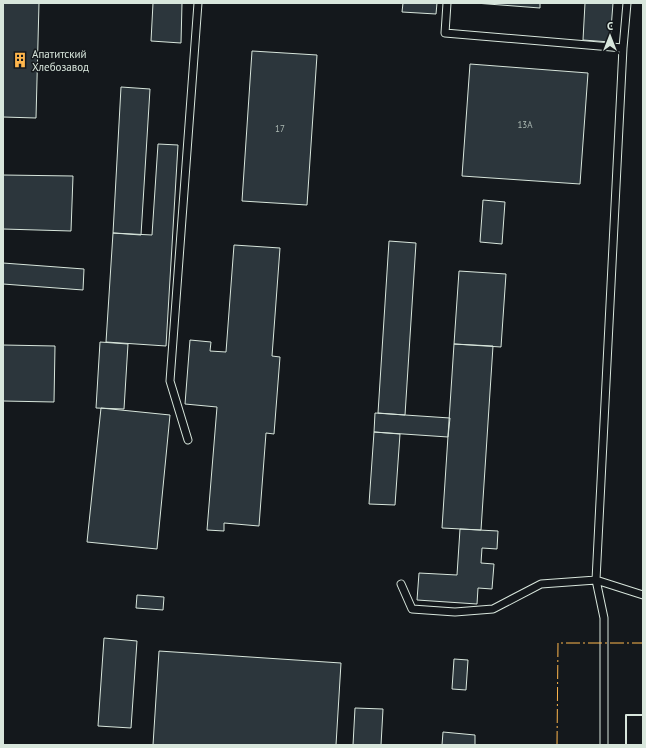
<svg xmlns="http://www.w3.org/2000/svg" width="646" height="748" viewBox="0 0 646 748" font-family="'PT Sans',sans-serif">
<style>
.building{fill:#2c363c;stroke:#d8e6dc}
.lines{fill:none;stroke-linecap:round;stroke-linejoin:round}
.lane-casing{stroke:#d8e6dc;stroke-width:9}
.lane{stroke:#14181c;stroke-width:7}
.wall{stroke:#d8e6dc;stroke-width:2}
.power{stroke:#ffb74d;stroke-width:1;stroke-dasharray:14 3 2 3;stroke-linecap:butt}
.labels{text-anchor:middle;dominant-baseline:central;stroke-width:3;stroke-linejoin:round;paint-order:stroke}
.number-label{font-size:9px;fill:#adbab4}
.poi-label{font-size:11px;fill:#d8e6dc;stroke:#14181c;text-anchor:start}
</style>
<rect width="100%" height="100%" fill="#14181c"/>
<path class="building" d="M 3,3 L 39,3 L 36,118 L 3,117 Z
M 153,3 L 182,3 L 181,43 L 151,41 Z
M 403,3 L 437,3 L 436,14 L 402,12 Z
M 475,3 L 540,3 L 540,8 Z
M 585,3 L 613,3 L 610,42 L 583,40 Z
M 252,51 L 317,55 L 307,205 L 242,201 Z
M 470,64 L 588,73 L 580,184 L 462,176 Z
M 121,87 L 150,89 L 141,235 L 113,233 Z
M 158,144 L 178,145 L 166,346 L 106,342 L 113,233 L 152,235 Z
M 3,175 L 73,176 L 71,231 L 3,229 Z
M 483,200 L 505,202 L 502,244 L 480,242 Z
M 389,241 L 416,243 L 405,415 L 378,413 Z
M 234,245 L 280,248 L 272,356 L 280,357 L 274,434 L 266,433 L 259,526 L 224,523 L 224,531 L 207,530 L 217,407 L 185,404 L 190,340 L 211,342 L 210,351 L 226,352 Z
M 3,263 L 84,269 L 83,290 L 3,284 Z
M 459,271 L 506,274 L 501,347 L 454,344 Z
M 100,342 L 128,344 L 124,409 L 96,408 Z
M 454,344 L 493,346 L 481,530 L 442,528 Z
M 3,345 L 55,346 L 54,402 L 3,401 Z
M 101,408 L 170,415 L 157,549 L 87,542 Z
M 375,413 L 450,418 L 448,437 L 374,432 Z
M 374,432 L 400,434 L 395,505 L 369,504 Z
M 460,529 L 498,531 L 497,549 L 482,548 L 481,563 L 494,564 L 492,589 L 478,588 L 477,604 L 417,600 L 419,573 L 457,575 Z
M 137,595 L 164,597 L 163,610 L 136,608 Z
M 104,638 L 137,641 L 131,728 L 98,726 Z
M 159,651 L 341,663 L 336,745 L 153,745 Z
M 454,659 L 468,660 L 466,690 L 452,689 Z
M 355,708 L 383,709 L 381,745 L 353,745 Z
M 443,732 L 475,735 L 475,745 L 442,745 Z"/>
<g class="lines">
<defs>
<path id="lane" d="M 447,3 L 445,33 L 623,48
M 627,3 L 623,48 L 596,580 L 643,595
M 188,440 L 170,381 L 198,3
M 401,584 L 412,609 L 455,612 L 493,609 L 541,584 L 596,580 L 604,618 L 604,745"/>
</defs>
<use href="#lane" class="lane-casing"/>
<use href="#lane" class="lane"/>
<path class="wall" d="M 626,745 L 626,715 L 643,715"/>
<path class="power" d="M 557,745 L 558,643 L 643,643"/>
</g>
<defs>
<symbol id="building-bare" viewBox="-9 -9 18 18"><path d="M-4-6H4V6H1V3H-1V6H-4ZM-2.5-4.3h1.7v1.8h-1.7ZM.8-4.3h1.7v1.8H.8ZM-2.5-1h1.7V.8h-1.7ZM.8-1h1.7V.8H.8Z" fill="#ffb74d" stroke="#14181c" stroke-width="2.5" paint-order="stroke"/></symbol>
</defs>
<g fill-rule="evenodd">
<use href="#building-bare" x="9" y="49" width="22" height="22"/>
</g>
<g class="labels">
<g class="number-label">
<text x="525" y="124">13А</text>
<text x="280" y="128">17</text>
</g>
<g class="poi-label">
<text x="32" y="54">Апатитский<tspan x="32" dy="13">Хлебозавод</tspan></text>
</g>
</g>
<rect width="646" height="748" fill="none" stroke="#d8e6dc" stroke-width="8"/>
<g transform="translate(610 36)" stroke="#14181c" stroke-width="3" paint-order="stroke">
<path d="M0-3L7 15L0 10L-7 15Z" fill="#d8e6dc"/>
<text y="-6" font-size="11" font-weight="bold" text-anchor="middle" fill="#d8e6dc">С</text>
</g>
</svg>
